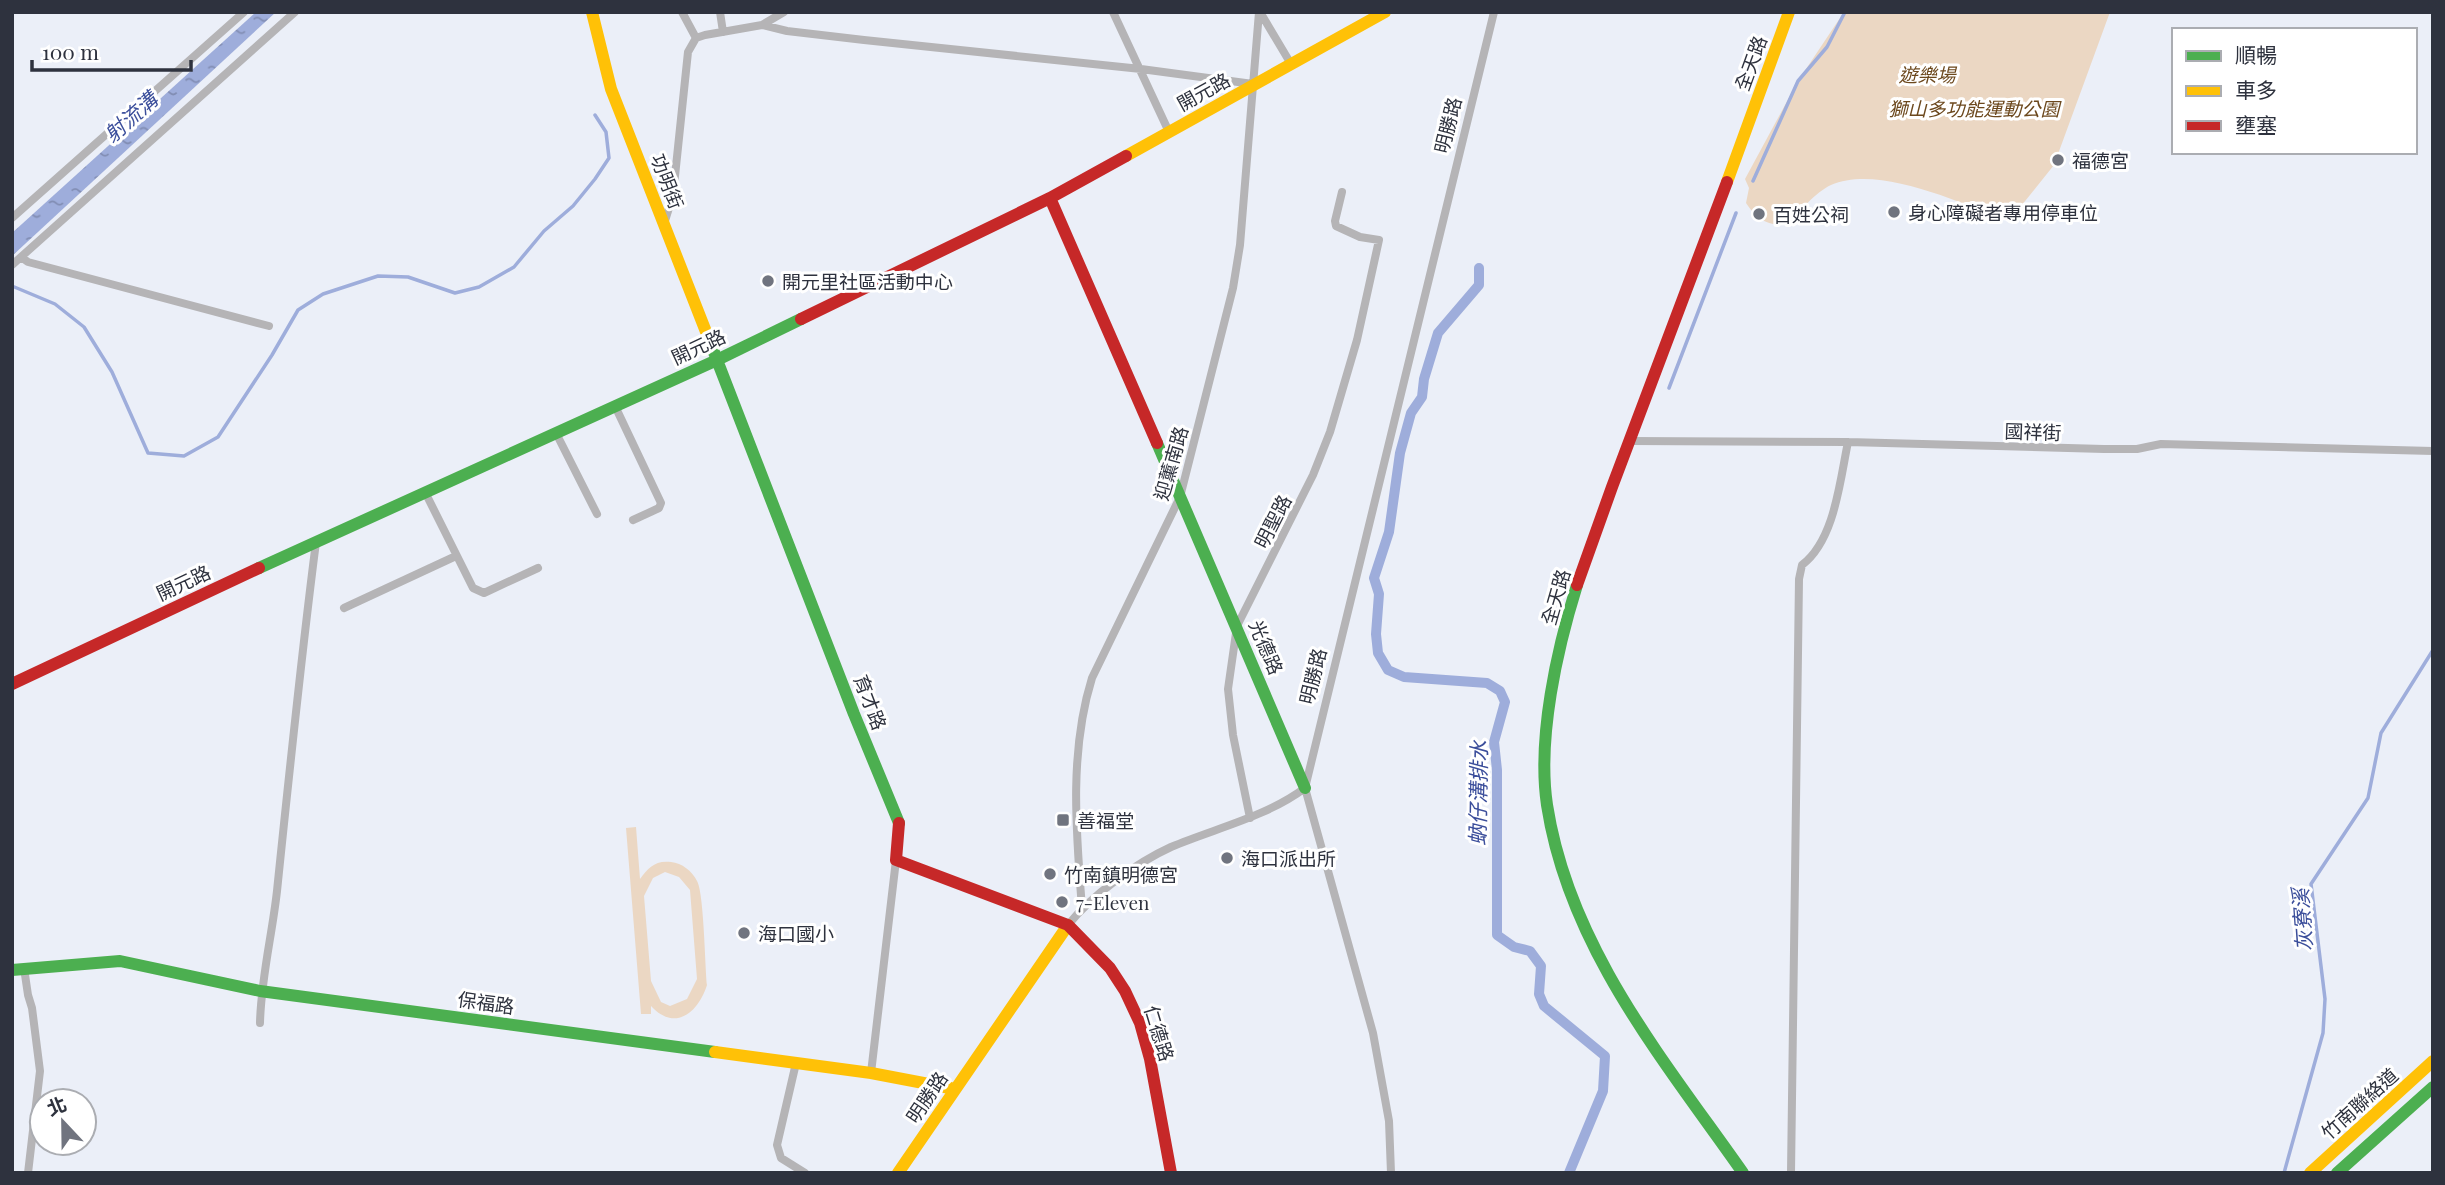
<svg xmlns="http://www.w3.org/2000/svg" width="2445" height="1185" viewBox="0 0 2445 1185" font-family="'Playfair Display','Noto Sans TC',serif">
<style>
.green{fill:#ebd7c3;fill-rule:evenodd}
.water{fill:url(#water-ripples)}
.lines{fill:none;stroke-linecap:round;stroke-linejoin:round}
.stream{stroke:#9eaddb;stroke-width:3.5}
.canal{stroke:#9eaddb;stroke-width:10}
.street{stroke:#b5b4b6;stroke-width:8}
.fast{stroke:#4caf50;stroke-width:12}
.slow{stroke:#ffc107;stroke-width:12}
.jam{stroke:#c62828;stroke-width:12}
.poi-dot{fill:#70747f;stroke:#fff;stroke-width:2.5}
.labels{text-anchor:middle;dominant-baseline:central;stroke-width:6;stroke-linejoin:round;paint-order:stroke}
.street-label{font-size:19px;fill:#2e323e;stroke:#fff}
.park-label{font-size:19px;font-style:italic;fill:#6c481d;stroke:#fff}
.poi-label{font-size:19px;fill:#2e323e;stroke:#fff;text-anchor:start}
.water-label{font-size:21px;font-style:italic;fill:#3b4e9b;stroke:#fff}
</style>
<defs>
<pattern id="water-ripples" width="26" height="14" patternUnits="userSpaceOnUse" patternTransform="scale(1.75)"><rect width="26" height="14" fill="#9eaddb"/><path d="M2 4q2-2 4 0t4 0M15 11q2-2 4 0t4 0" fill="none" stroke="#818db3"/></pattern>
</defs>
<rect width="100%" height="100%" fill="#ebeff8"/>
<path class="green" d="M 1844,12 L 2110,12 L 2054,165 L 2009,221 C 1961,204 1880,164 1831,185 C 1817,191 1798,213 1786,224 C 1768,227 1756,218 1746,203 L 1749,188 L 1745,179 L 1798,81 Z
M 636,827 L 640,879 C 648,868 655,860 671,862 C 682,863 692,871 697,881 C 704,893 705,965 707,985 C 698,1013 675,1032 651,1006 L 651,1014 L 641,1014 L 626,828 ZM 665,872 L 679,877 L 690,890 L 697,979 L 687,999 L 670,1006 L 661,1002 L 651,981 L 644,896 L 653,878 Z"/>
<path class="water" d="M 256,12 L 276,12 L 12,256 L 12,233 Z"/>
<g class="lines">
<path class="stream" d="M 1753,181 L 1798,81 L 1827,47 L 1845,12
M 12,286 L 55,304 L 84,327 L 112,372 L 148,453 L 184,456 L 218,437 L 272,355 L 298,310 L 323,294 L 378,276 L 408,277 L 455,293 L 479,287 L 514,267 L 544,231 L 573,206 L 595,179 L 609,158 L 606,132 L 595,115
M 1669,388 L 1736,213
M 2284,1173 L 2323,1033 L 2325,999 L 2311,884 L 2368,798 L 2381,733 L 2433,650"/>
<path class="canal" d="M 1479,268 L 1479,285 L 1438,333 L 1424,379 L 1422,397 L 1411,413 L 1400,453 L 1389,532 L 1374,578 L 1379,594 L 1376,634 L 1378,653 L 1388,670 L 1404,677 L 1487,683 L 1500,691 L 1505,702 L 1494,742 L 1497,770 L 1497,935 L 1514,947 L 1530,951 L 1541,966 L 1539,994 L 1544,1006 L 1605,1056 L 1603,1091 L 1569,1173"/>
<path class="street" d="M 682,12 L 696,38
M 720,12 L 723,32
M 1113,12 L 1169,132
M 1260,12 L 1291,64
M 762,25 L 784,12
M 12,218 L 244,12
M 664,224 L 673,195 L 688,52 L 696,38 L 705,35 L 762,25 L 787,31 L 864,40 L 1141,69 L 1253,84
M 21,257 L 28,262 L 269,326
M 12,265 L 295,12
M 615,406 L 661,503 L 659,508 L 633,520
M 556,433 L 597,514
M 1631,441 L 1848,442 L 2104,449 L 2137,449 L 2161,444 L 2433,451
M 425,492 L 473,588 L 484,593 L 538,568
M 344,608 L 456,556
M 1305,788 L 1373,1033 L 1389,1121 L 1391,1173
M 1250,818 L 1233,735 L 1228,689 L 1237,626 L 1313,475 L 1330,432 L 1357,340 L 1379,240 L 1360,237 L 1336,226 L 1335,221 L 1342,192
M 1082,908 C 1076,831 1069,752 1092,678 L 1180,497 L 1233,288 L 1240,245 L 1259,12
M 1068,925 C 1092,895 1136,863 1171,847 C 1216,828 1266,817 1305,788 L 1494,12
M 24,968 L 28,995 L 32,1008 L 40,1071 L 28,1173
M 260,1023 C 261,978 272,936 277,891 C 289,775 301,658 316,542
M 796,1063 L 777,1145 L 781,1158 L 805,1173
M 871,1073 L 896,860
M 1791,1173 L 1799,579 L 1802,565 C 1835,540 1840,480 1848,442"/>
<path class="fast" d="M 710,342 L 854,714 L 899,823
M 1157,443 L 1305,788
M 259,568 L 717,360 L 801,319
M 1577,585 C 1557,649 1537,738 1547,805 C 1569,947 1663,1059 1743,1173
M 12,970 L 120,961 L 260,991 L 715,1052
M 2337,1173 L 2433,1087"/>
<path class="slow" d="M 592,12 L 611,89 L 710,342
M 1126,156 L 1385,12
M 1727,182 L 1789,12
M 715,1052 L 871,1073 L 955,1089
M 898,1173 L 1068,925
M 2310,1173 L 2433,1061"/>
<path class="jam" d="M 1050,198 L 1157,443
M 801,319 L 1050,198 L 1126,156
M 1577,585 L 1612,487 L 1727,182
M 12,684 L 259,568
M 899,823 L 896,860 L 1068,925 L 1110,968 L 1125,991 L 1140,1023 L 1150,1059 L 1171,1173"/>
</g>
<g class="poi-dot">
<circle cx="2058" cy="160" r="7"/>
<circle cx="1894" cy="212" r="7"/>
<circle cx="1759" cy="214" r="7"/>
<circle cx="768" cy="281" r="7"/>
<rect x="1056" y="813" width="14" height="14" rx="3.5"/>
<circle cx="1227" cy="858" r="7"/>
<circle cx="1050" cy="874" r="7"/>
<circle cx="1062" cy="902" r="7"/>
<circle cx="744" cy="933" r="7"/>
</g>
<g class="labels">
<g class="street-label">
<text transform="translate(1750 63) rotate(-70)">全天路</text>
<text transform="translate(1203 91) rotate(-29)">開元路</text>
<text transform="translate(1447 125) rotate(-76)">明勝路</text>
<text transform="translate(668 181) rotate(69)">功明街</text>
<text transform="translate(698 346) rotate(-25)">開元路</text>
<text transform="translate(2033 431) rotate(2)">國祥街</text>
<text transform="translate(1170 463) rotate(-74)">迎薰南路</text>
<text transform="translate(1272 521) rotate(-63)">明聖路</text>
<text transform="translate(183 582) rotate(-25)">開元路</text>
<text transform="translate(1555 597) rotate(-74)">全天路</text>
<text transform="translate(1267 647) rotate(67)">光德路</text>
<text transform="translate(1312 676) rotate(-76)">明勝路</text>
<text transform="translate(871 702) rotate(69)">育才路</text>
<text transform="translate(486 1002) rotate(8)">保福路</text>
<text transform="translate(1160 1033) rotate(73)">仁德路</text>
<text transform="translate(926 1097) rotate(-56)">明勝路</text>
<text transform="translate(2359 1103) rotate(-42)">竹南聯絡道</text>
</g>
<g class="park-label">
<text x="1927" y="74">遊樂場</text>
<text x="1974" y="108">獅山多功能運動公園</text>
</g>
<g class="poi-label">
<text x="2072" y="160">福德宮</text>
<text x="1908" y="212">身心障礙者專用停車位</text>
<text x="1773" y="214">百姓公祠</text>
<text x="782" y="281">開元里社區活動中心</text>
<text x="1077" y="820">善福堂</text>
<text x="1241" y="858">海口派出所</text>
<text x="1064" y="874">竹南鎮明德宮</text>
<text x="1076" y="902">7-Eleven</text>
<text x="758" y="933">海口國小</text>
</g>
<g class="water-label">
<text transform="translate(130 116) rotate(-42)">射流溝</text>
<text transform="translate(1477 793) rotate(-89)">蚋仔溝排水</text>
<text transform="translate(2301 920) rotate(-94)">灰寮溪</text>
</g>
</g>
<rect width="2445" height="1185" fill="none" stroke="#2e323e" stroke-width="28"/>
<rect x="2172" y="28" width="245" height="126" fill="#ffffff" stroke="#abadb2" stroke-width="2"/>
<rect x="2186" y="51" width="35" height="10" fill="#4caf50" stroke="#abadb2" stroke-width="2"/>
<text x="2235" y="63" font-size="21" fill="#2e323e">順暢</text>
<rect x="2186" y="86" width="35" height="10" fill="#ffc107" stroke="#abadb2" stroke-width="2"/>
<text x="2235" y="98" font-size="21" fill="#2e323e">車多</text>
<rect x="2186" y="121" width="35" height="10" fill="#c62828" stroke="#abadb2" stroke-width="2"/>
<text x="2235" y="133" font-size="21" fill="#2e323e">壅塞</text>
<g transform="translate(63 1122) rotate(338)"><circle r="33" fill="#ffffff" stroke="#abadb2" stroke-width="2"/>
<path d="M0-5L12 26L0 18L-12 26Z" fill="#70747f"/>
<text y="-10" font-size="19" font-weight="bold" text-anchor="middle" fill="#2e323e">北</text>
</g>
<path d="M32 60v10h159v-10" fill="none" stroke="#2e323e" stroke-width="3.5"/>
<text x="42" y="60" font-size="21" fill="#2e323e" stroke="#ffffff" stroke-width="5" paint-order="stroke">100 m</text>
</svg>
